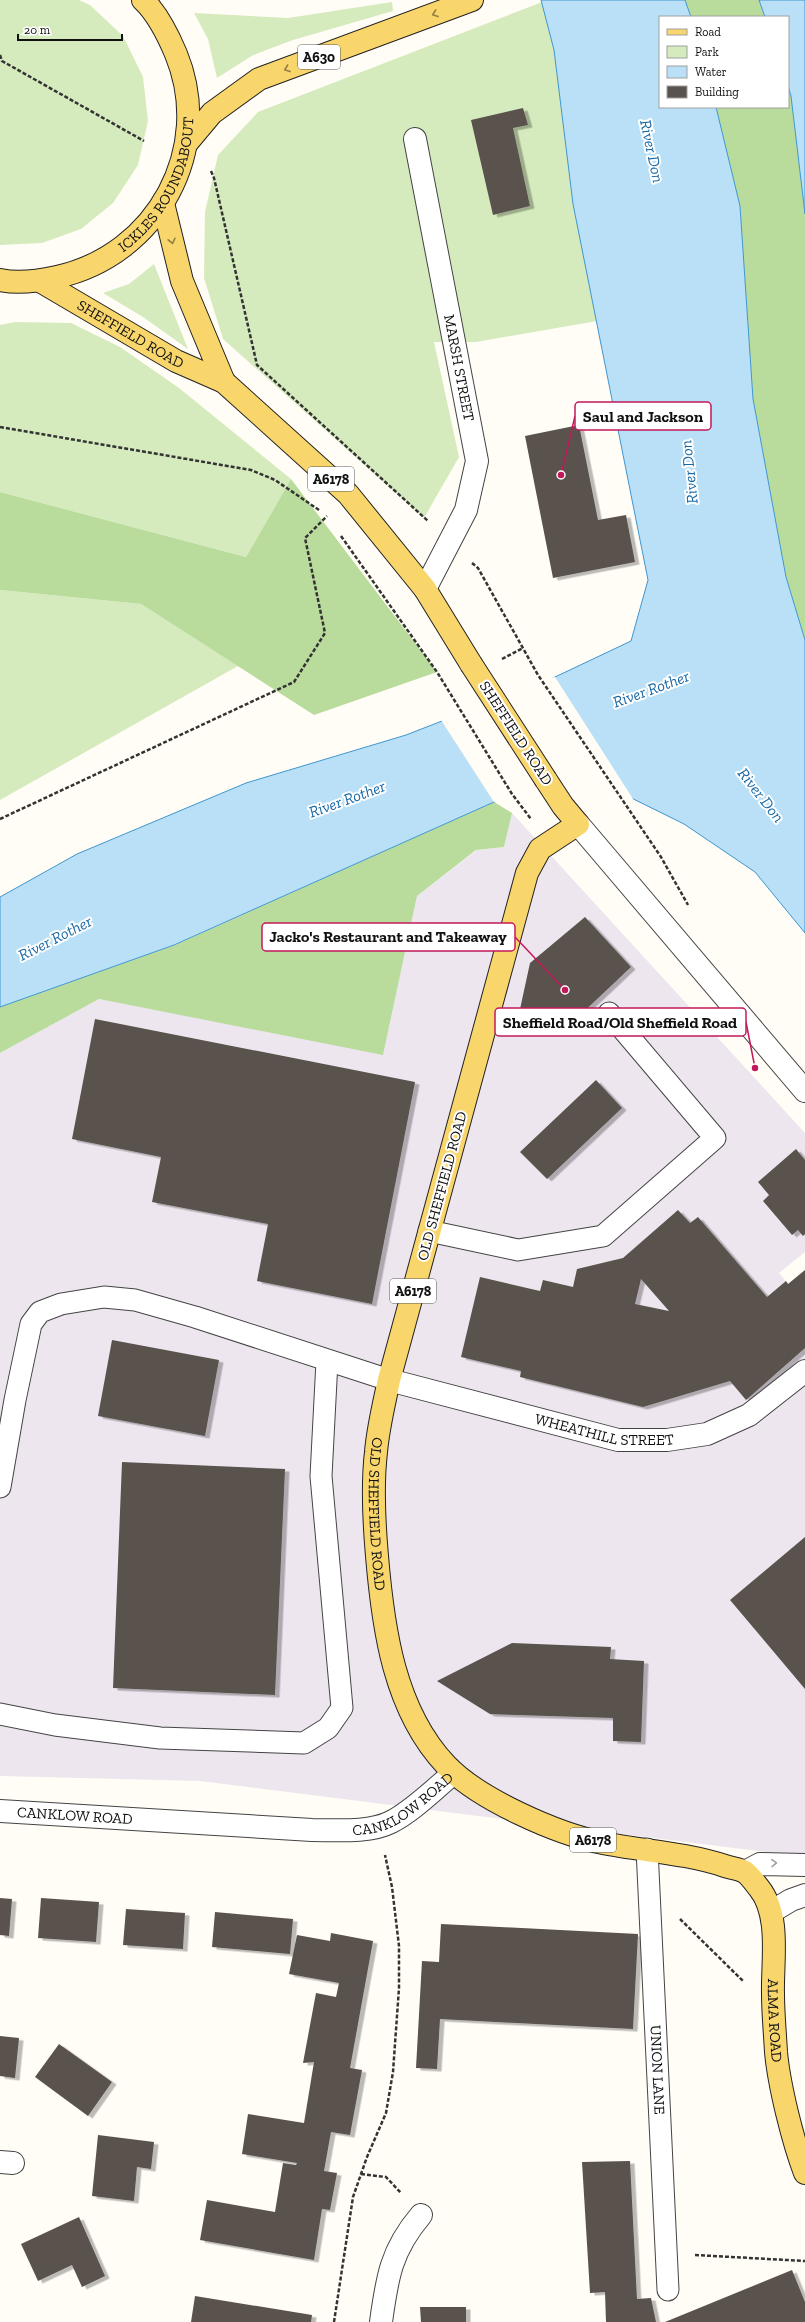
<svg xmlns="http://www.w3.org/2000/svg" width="805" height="2322" viewBox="0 0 805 2322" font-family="'Zilla Slab',serif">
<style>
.industrial{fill:#eee6ef}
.green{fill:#d5ebbd}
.forest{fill:#b9dc9c}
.water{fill:#b9e0f7;stroke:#3f96cf}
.pier{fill:#fffdf5}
.building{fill:#5a524d;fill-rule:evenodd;filter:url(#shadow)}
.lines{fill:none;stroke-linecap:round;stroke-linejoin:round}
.service-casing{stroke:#444;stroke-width:23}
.minor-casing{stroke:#444;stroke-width:24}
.tertiary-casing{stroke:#444;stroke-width:24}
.primary-casing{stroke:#222;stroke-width:24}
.path{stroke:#333;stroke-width:2.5;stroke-dasharray:4 2;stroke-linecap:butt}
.service{stroke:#fff;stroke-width:21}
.minor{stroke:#fff;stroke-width:22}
.tertiary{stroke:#fff;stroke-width:22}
.primary{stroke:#f9d66b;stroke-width:22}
.primary-bridge-casing{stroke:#222;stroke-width:24;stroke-linecap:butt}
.primary-bridge{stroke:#f9d66b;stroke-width:22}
.oneway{stroke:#917d42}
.oneway2{stroke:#a0a0a0}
.labels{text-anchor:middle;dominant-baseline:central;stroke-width:4;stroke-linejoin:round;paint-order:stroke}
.shield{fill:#fff;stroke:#585858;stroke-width:1}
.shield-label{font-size:14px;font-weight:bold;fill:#111}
.street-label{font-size:15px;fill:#111;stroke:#fff}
.water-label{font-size:16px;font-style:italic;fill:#1768a6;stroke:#fff}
.leader{fill:none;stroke:#c2185b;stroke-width:1.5}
.callout-dot{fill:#c2185b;stroke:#fff;stroke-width:1.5}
.callout{fill:#fff;stroke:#c2185b;stroke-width:1.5}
.callout-label{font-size:16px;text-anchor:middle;font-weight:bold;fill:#111}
</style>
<defs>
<filter id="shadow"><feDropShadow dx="4.5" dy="2.5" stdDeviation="0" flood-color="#0004"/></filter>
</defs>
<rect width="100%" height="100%" fill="#fffdf5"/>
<path class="industrial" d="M 512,813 L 805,1133 L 805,1252 L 779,1273 L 805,1303 L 805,1857 L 200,1781 L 0,1776 L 0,1053 L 99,999 L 383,1054 L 417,896 L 477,850 L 504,847 Z"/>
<path class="green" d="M 0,0 L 79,0 L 90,5 L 123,36 L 143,77 L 148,121 L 138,165 L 113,203 L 81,229 L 42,243 L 0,245 Z
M 392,2 L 393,11 L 293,40 L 253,55 L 217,78 L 208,39 L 194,13 L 288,18 Z
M 542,2 L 554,50 L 573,204 L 597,321 L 476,342 L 434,342 L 459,457 L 424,518 L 223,339 L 204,278 L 205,212 L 218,155 L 258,112 Z
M 154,264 L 188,349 L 143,317 L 103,293 L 129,284 Z
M 15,322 L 71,323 L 120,347 L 179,388 L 291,479 L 246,557 L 0,492 L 0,325 Z
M 0,590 L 141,604 L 238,666 L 0,800 Z"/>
<path class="forest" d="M 685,0 L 759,0 L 765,17 L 691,17 Z
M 788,86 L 791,96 L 805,214 L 805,640 L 786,577 L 753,399 L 740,206 L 716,107 L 788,107 Z
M 291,479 L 437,672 L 314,715 L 141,604 L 0,590 L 0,492 L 246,557 Z
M 494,802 L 512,813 L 504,847 L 476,850 L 417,896 L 383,1055 L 99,999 L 0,1053 L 0,1007 L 175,945 Z"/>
<path class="water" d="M 541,0 L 685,0 L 691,17 L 660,17 L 660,107 L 716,107 L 740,206 L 753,399 L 786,577 L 805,640 L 805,933 L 755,872 L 684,824 L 601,783 L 494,802 L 174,945 L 0,1007 L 0,897 L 77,854 L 246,783 L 406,735 L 555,677 L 631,641 L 648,580 L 573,204 L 554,50 Z
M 759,0 L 805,0 L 805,214 L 791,96 L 788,86 L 788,17 L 765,17 Z"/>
<path class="pier" d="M 555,677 L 635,802 L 601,785 L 503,803 L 494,802 L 441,720 L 547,678 Z"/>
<path class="building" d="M 523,108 L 528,125 L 513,128 L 530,206 L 493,215 L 471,120 Z
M 579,425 L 598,520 L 626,515 L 635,562 L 553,578 L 525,436 Z
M 585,917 L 631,967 L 576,1019 L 567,1012 L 562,1033 L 517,1023 L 530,963 Z
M 95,1019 L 415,1082 L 372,1304 L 257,1281 L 268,1224 L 152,1202 L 161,1157 L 72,1139 Z
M 596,1080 L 622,1108 L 547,1179 L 520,1152 Z
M 796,1149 L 805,1160 L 805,1234 L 803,1236 L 798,1230 L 792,1235 L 763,1201 L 769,1195 L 758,1182 Z
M 678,1210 L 690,1223 L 698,1217 L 767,1297 L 786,1281 L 788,1284 L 805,1270 L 805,1348 L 746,1400 L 730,1381 L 643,1407 L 520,1377 L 521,1371 L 461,1357 L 480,1277 L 540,1291 L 543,1280 L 573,1287 L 577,1269 L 623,1258 ZM 641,1279 L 669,1311 L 635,1304 Z
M 112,1340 L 219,1360 L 205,1436 L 98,1416 Z
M 122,1462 L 285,1469 L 275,1695 L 113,1688 Z
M 805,1537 L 805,1689 L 730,1600 Z
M 512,1643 L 611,1647 L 610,1659 L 644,1661 L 641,1742 L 613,1741 L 613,1718 L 490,1714 L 437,1681 Z
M 0,1898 L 12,1899 L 9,1936 L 0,1935 Z
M 41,1898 L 99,1902 L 96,1942 L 38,1938 Z
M 126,1909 L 185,1913 L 183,1949 L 123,1945 Z
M 215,1912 L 293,1919 L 290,1954 L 212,1947 Z
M 441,1924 L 638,1934 L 633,2029 L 440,2019 L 437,2069 L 416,2068 L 422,1961 L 439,1962 Z
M 331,1933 L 373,1941 L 350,2068 L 362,2070 L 350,2135 L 331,2132 L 324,2171 L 337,2173 L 330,2210 L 322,2209 L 314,2260 L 200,2240 L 207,2200 L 275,2212 L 283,2163 L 296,2165 L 297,2163 L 242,2154 L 248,2114 L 304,2123 L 314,2062 L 303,2063 L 316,1993 L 336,1997 L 339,1983 L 289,1974 L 297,1935 L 330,1941 Z
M 0,2036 L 19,2038 L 15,2078 L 0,2076 Z
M 59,2044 L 112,2082 L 88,2116 L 35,2077 Z
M 98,2135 L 154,2142 L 151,2169 L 137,2167 L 134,2201 L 92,2196 Z
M 630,2161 L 637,2299 L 651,2298 L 656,2322 L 606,2322 L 605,2292 L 590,2293 L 582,2162 Z
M 79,2217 L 105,2276 L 82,2287 L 72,2265 L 38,2281 L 21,2244 Z
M 792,2270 L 805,2302 L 805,2322 L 665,2322 Z
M 195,2296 L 312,2315 L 311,2322 L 191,2322 Z
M 420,2307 L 466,2307 L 466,2322 L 421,2322 Z"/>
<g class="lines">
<defs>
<g id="service">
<path d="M 429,1231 L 518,1250 L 603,1236 L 715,1138 L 609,1013"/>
<path d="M 0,1487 L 15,1400 L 31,1324 L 40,1312 L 61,1304 L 104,1297 L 135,1300 L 195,1317 L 389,1380"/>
<path d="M 0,1714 L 55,1725 L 160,1738 L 304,1743 L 328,1728 L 342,1708 L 321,1476 L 327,1361"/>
<path id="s1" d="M 647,1849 L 668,2290"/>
</g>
<g id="minor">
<path id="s2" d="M 415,139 L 477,461 L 466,510 L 425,589"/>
<path id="s3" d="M 389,1380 L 618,1440 L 667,1440 L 707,1434 L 749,1415 L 805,1371"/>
<path d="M 0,2162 L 13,2163"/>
<path d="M 381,2322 C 387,2278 391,2250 421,2215"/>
</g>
<g id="tertiary">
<path d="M 578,824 L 805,1091"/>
<path id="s4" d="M 0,1811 L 312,1830 C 335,1830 370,1833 391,1822 C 414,1810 434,1789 454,1773"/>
<path d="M 745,1872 L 760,1864 L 805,1865"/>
<path d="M 771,1912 L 791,1900 L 805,1895"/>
</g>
<g id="primary">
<path d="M 186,144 L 212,113 L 259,79 L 472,0"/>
<path d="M 163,203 L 182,281 L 224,382"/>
<path id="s5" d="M 0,280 C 18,284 39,281 57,277 C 157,255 215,149 176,54 C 168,35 158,14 143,0"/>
<path id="s6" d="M 40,281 L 176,361 L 224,382 L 348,494 L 425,589 L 471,664"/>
<path id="s7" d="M 546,780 L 563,806 L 578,824 L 540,849 L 527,873 L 389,1380 C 384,1404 378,1428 376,1452 C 372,1486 374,1522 377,1556 C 383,1628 394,1710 446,1765 C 478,1799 557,1834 603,1843 C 643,1851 686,1853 725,1866 C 731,1868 740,1869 745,1872 C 750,1876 755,1883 759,1888 C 781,1915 772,1962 773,1994 C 773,2013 775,2033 776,2052 C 779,2085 793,2142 805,2173"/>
</g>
</defs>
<use href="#service" class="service-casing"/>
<use href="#minor" class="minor-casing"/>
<use href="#tertiary" class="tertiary-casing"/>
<use href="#primary" class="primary-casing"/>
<path class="path" d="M 0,55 L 2,61 L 144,141
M 211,171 L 214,178 L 257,365 L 428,521
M 0,427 L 251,470 L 275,480 L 319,510
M 341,536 L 437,672 L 512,794 L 531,819
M 472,563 L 478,568 L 538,675 L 661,857 L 688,905
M 502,659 L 523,648
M 0,819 L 294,682 L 325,633 L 305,538 L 327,516
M 680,1919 L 743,1981
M 361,2174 L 386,2177 L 401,2193
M 695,2255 L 805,2261
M 334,2322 L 353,2197 L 367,2157 L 386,2113 L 393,2072 L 399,1988 L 399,1946 L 392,1887 L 385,1855"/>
<use href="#service" class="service"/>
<use href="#minor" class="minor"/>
<use href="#tertiary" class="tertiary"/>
<use href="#primary" class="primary"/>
<defs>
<path id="primary-bridge" d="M 471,664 L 546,780"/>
</defs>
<use href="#primary-bridge" class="primary-bridge-casing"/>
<use href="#primary-bridge" class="primary-bridge"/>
</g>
<defs><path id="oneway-chevron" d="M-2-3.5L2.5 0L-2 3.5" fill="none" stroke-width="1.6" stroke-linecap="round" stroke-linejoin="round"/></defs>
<g class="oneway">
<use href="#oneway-chevron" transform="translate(435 14) rotate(160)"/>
<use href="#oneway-chevron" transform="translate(287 69) rotate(160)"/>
<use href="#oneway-chevron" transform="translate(172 241) rotate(77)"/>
</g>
<use class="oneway2" href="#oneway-chevron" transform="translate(774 1863) rotate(-2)"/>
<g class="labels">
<g class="shield">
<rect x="298" y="45" width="42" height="24" rx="3"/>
<rect x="308" y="467" width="46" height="24" rx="3"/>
<rect x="390" y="1279" width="46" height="24" rx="3"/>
<rect x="570" y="1828" width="46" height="24" rx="3"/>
</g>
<g class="shield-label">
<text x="319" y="57">A630</text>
<text x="331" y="479">A6178</text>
<text x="413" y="1291">A6178</text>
<text x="593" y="1840">A6178</text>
</g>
<g class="street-label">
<text stroke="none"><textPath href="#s5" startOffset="204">ICKLES ROUNDABOUT</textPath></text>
<text stroke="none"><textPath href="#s6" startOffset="105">SHEFFIELD ROAD</textPath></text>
<text stroke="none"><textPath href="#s2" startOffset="233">MARSH STREET</textPath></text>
<text transform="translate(516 733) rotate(57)">SHEFFIELD ROAD</text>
<text transform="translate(442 1186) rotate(-75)">OLD SHEFFIELD ROAD</text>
<text stroke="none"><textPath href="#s3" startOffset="222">WHEATHILL STREET</textPath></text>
<text stroke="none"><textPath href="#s7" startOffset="788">OLD SHEFFIELD ROAD</textPath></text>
<text stroke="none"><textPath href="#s4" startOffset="411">CANKLOW ROAD</textPath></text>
<text stroke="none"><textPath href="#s4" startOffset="75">CANKLOW ROAD</textPath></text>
<text stroke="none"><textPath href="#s7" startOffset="1534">ALMA ROAD</textPath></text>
<text stroke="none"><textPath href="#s1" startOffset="221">UNION LANE</textPath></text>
</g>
<g class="water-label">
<text transform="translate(652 151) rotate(78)">River Don</text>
<text transform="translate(689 472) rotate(-96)">River Don</text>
<text transform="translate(651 689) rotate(-20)">River Rother</text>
<text transform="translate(761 795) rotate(52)">River Don</text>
<text transform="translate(347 799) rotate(-20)">River Rother</text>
<text transform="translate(55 938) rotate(-27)">River Rother</text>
</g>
</g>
<path class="leader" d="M561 475L575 416M565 990L515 937M755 1068L746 1022"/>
<g class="callout-dot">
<circle cx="561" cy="475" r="4"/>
<circle cx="565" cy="990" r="4"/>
<circle cx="755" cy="1068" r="4"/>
</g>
<g class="callout">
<rect x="575" y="402" width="136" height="28" rx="4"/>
<rect x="262" y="923" width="253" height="28" rx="4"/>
<rect x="495" y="1008" width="251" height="28" rx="4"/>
</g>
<g class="callout-label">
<text x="643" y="422">Saul and Jackson</text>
<text x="388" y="942">Jacko's Restaurant and Takeaway</text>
<text x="620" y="1028">Sheffield Road/Old Sheffield Road</text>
</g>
<rect x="659" y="16" width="130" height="92" fill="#ffffff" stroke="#a0a0a0"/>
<rect x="667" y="29" width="20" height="6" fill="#f9d66b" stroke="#a0a0a0"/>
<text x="695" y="36" font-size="12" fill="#111111">Road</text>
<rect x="667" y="46" width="20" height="12" fill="#d5ebbd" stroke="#a0a0a0"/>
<text x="695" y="56" font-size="12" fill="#111111">Park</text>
<rect x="667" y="66" width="20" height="12" fill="#b9e0f7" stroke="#a0a0a0"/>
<text x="695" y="76" font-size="12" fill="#111111">Water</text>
<rect x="667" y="86" width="20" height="12" fill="#5a524d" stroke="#a0a0a0"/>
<text x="695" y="96" font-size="12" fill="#111111">Building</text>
<path d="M18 34v6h104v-6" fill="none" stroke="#111111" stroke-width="2"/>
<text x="24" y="34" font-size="12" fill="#111111" stroke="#ffffff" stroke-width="3" paint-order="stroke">20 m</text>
</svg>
